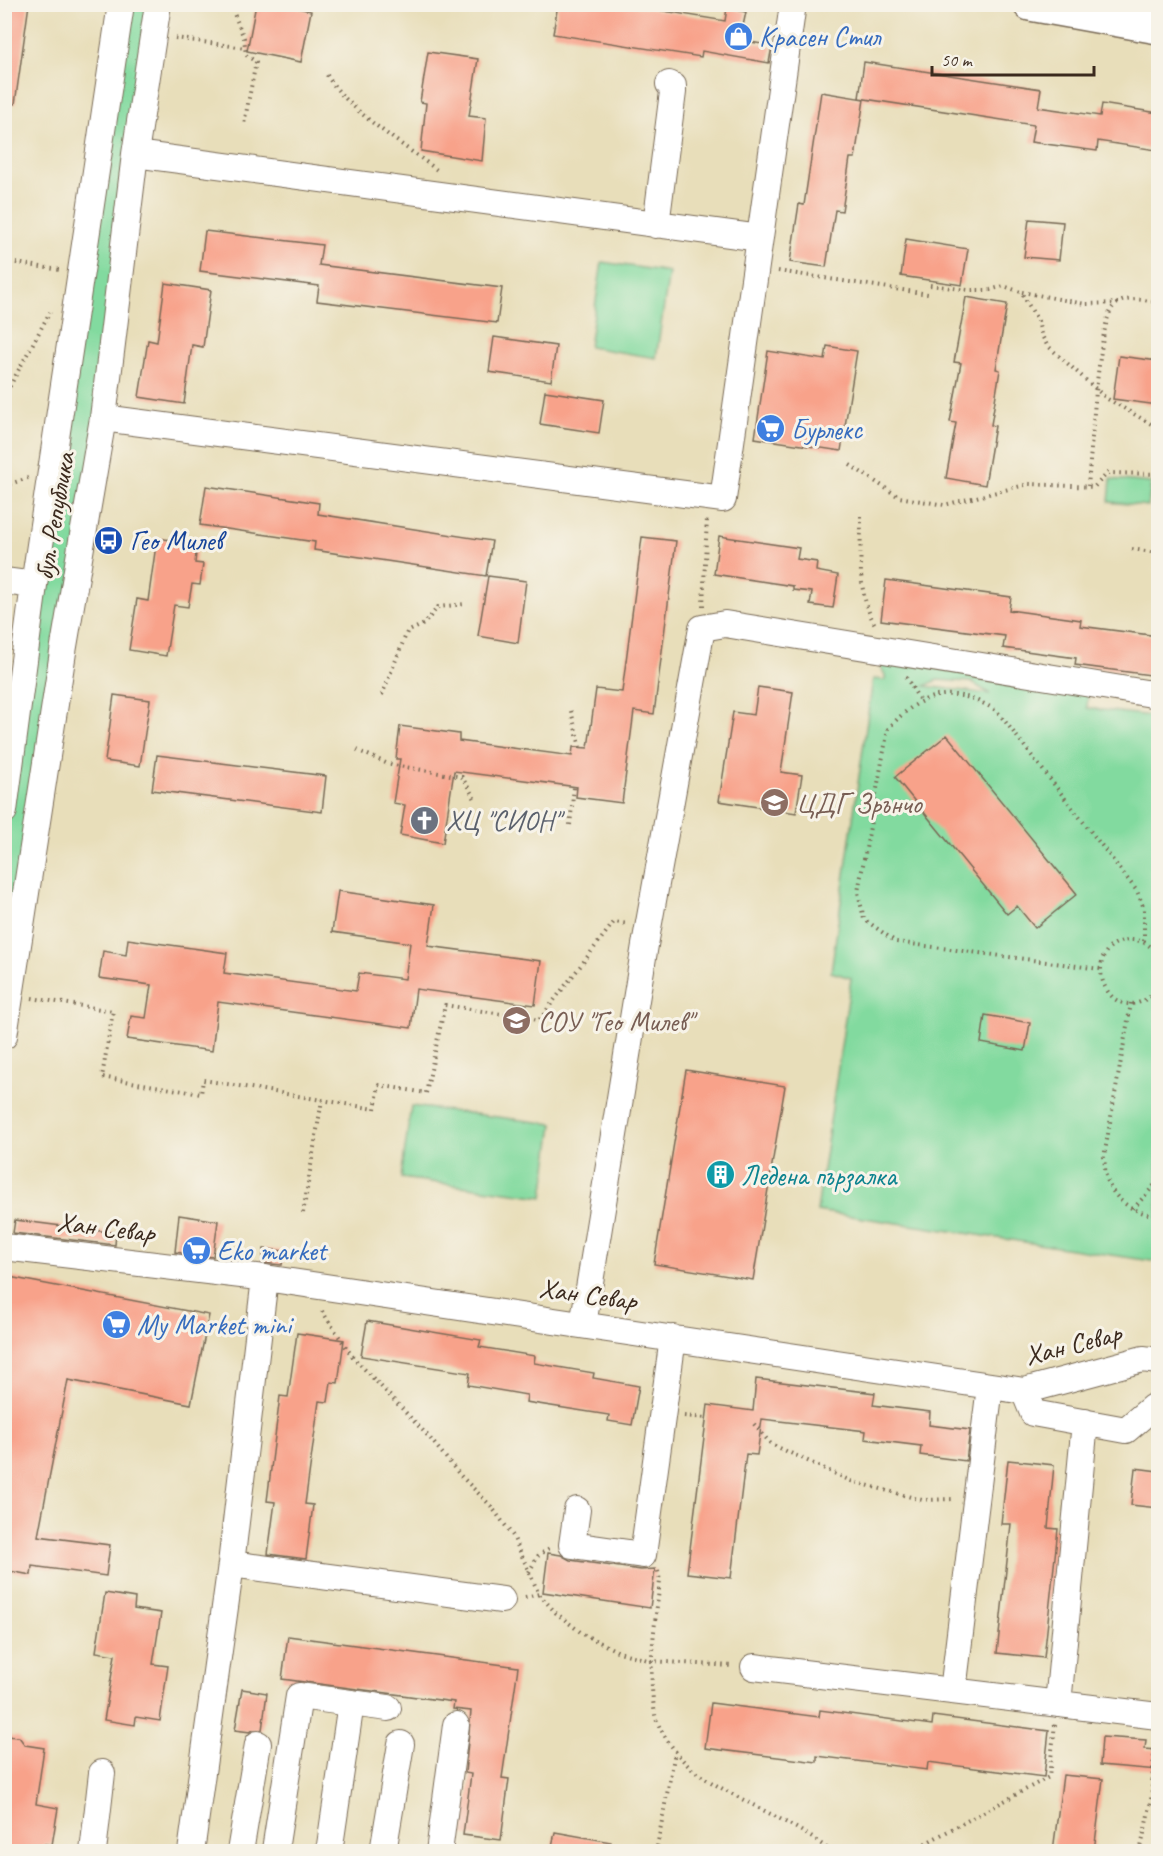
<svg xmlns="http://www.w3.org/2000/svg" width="1163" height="1856" viewBox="0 0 1163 1856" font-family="Caveat,sans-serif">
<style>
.green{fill:#82da9f;stroke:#5e825e;stroke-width:1.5;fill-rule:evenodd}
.building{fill:#f8a28a}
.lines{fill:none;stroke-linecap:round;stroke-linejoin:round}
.minor-casing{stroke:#786955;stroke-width:28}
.major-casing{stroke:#786955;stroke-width:36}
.path{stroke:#786955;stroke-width:4;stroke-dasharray:1.5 4.5;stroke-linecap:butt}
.minor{stroke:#fff;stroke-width:26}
.major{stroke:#fff;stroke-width:33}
.labels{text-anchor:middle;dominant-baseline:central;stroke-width:6;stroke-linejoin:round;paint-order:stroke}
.shop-label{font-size:28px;fill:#366cbe;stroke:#f7f3e8;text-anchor:start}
.street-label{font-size:28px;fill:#3b2a1e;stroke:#f7f3e8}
.transit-label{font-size:28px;fill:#164399;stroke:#f7f3e8;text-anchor:start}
.education-label{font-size:28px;fill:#785e54;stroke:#f7f3e8;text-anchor:start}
.worship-label{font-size:28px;fill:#5b616d;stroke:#f7f3e8;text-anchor:start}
.culture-label{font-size:28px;fill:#0d838f;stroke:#f7f3e8;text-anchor:start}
</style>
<rect width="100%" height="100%" fill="#f7f3e8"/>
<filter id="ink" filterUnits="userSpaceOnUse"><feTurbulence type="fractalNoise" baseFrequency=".0167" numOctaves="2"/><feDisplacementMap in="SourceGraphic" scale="12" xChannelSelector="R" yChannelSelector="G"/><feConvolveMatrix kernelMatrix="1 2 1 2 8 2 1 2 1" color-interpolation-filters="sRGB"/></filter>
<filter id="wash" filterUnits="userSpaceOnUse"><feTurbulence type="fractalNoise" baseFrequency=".008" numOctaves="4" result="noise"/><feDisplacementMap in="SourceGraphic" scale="24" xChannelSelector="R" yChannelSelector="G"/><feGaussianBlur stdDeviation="1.35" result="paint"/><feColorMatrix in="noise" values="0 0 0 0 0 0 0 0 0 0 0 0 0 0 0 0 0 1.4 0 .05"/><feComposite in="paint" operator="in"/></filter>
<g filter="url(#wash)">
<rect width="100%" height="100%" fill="#e8deba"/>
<path class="green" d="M 121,5 L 158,5 L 5,1036 L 5,811 Z
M 602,262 L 669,272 L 656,358 L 589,347 Z
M 1111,479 L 1151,483 L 1148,506 L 1109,502 Z
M 875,656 L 1089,682 L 1087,708 L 1158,717 L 1158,1262 L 817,1211 L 851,978 L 831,972 L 873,679 L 885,680 L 885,675 ZM 937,680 L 971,682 L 990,694 L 925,686 Z
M 411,1106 L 553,1124 L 543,1197 L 401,1178 Z"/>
<g id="blocks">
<path class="building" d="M 4,4 L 29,4 L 15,104 L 4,103 Z
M 256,4 L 297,4 L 297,8 L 311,11 L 301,62 L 247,51 Z
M 558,4 L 621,4 L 725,21 L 727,8 L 746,12 L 740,40 L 772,46 L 769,63 L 702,51 L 701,57 L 553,34 Z
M 428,52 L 478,59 L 469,116 L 486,118 L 482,161 L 421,151 L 426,103 L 420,102 Z
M 864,62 L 1041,89 L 1038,107 L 1100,116 L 1102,104 L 1158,113 L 1156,150 L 1098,141 L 1097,151 L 1031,142 L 1034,125 L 859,98 Z
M 821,92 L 864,99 L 855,158 L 850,158 L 842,211 L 835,210 L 826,267 L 790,262 L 799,204 L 804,205 Z
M 1029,219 L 1063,222 L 1059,260 L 1024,257 Z
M 205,231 L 322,245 L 319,265 L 502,288 L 497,323 L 317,301 L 319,286 L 200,271 Z
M 906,239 L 968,249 L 962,285 L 901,276 Z
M 165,283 L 211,290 L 203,347 L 192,345 L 184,404 L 139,397 L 148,340 L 157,342 Z
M 966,297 L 1007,304 L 996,369 L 1000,370 L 991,425 L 995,426 L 985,485 L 946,478 L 956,423 L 950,422 L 961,363 L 954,362 Z
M 494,337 L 556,346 L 551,381 L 489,372 Z
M 827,346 L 857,351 L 841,451 L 755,438 L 768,351 L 825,360 Z
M 1119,356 L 1158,361 L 1158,405 L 1113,399 Z
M 545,391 L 604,400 L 599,433 L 540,424 Z
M 206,486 L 319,503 L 318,514 L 492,541 L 486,576 L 314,550 L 315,542 L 200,525 Z
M 719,536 L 799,548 L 797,559 L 817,562 L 816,571 L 838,575 L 833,608 L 810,605 L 812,592 L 793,590 L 793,586 L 714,574 Z
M 642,537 L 676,541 L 654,714 L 634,711 L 622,803 L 576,797 L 577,787 L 454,771 L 443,843 L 400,835 L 405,805 L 393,803 L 400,759 L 396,759 L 400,726 L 459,734 L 459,741 L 572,756 L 573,747 L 588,748 L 596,689 L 622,692 Z
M 157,538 L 197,544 L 195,563 L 203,564 L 200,585 L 192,584 L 188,607 L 174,605 L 166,656 L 129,650 L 137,599 L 148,601 Z
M 488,576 L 526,581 L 518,643 L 478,636 Z
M 886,580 L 1011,597 L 1009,610 L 1081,620 L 1080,626 L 1158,636 L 1158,676 L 1075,665 L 1076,658 L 1003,648 L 1005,636 L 881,620 Z
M 758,687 L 793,692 L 781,772 L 802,775 L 796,813 L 719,801 L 733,712 L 754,715 Z
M 114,695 L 150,700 L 140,766 L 105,761 Z
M 947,735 L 1077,894 L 1035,928 L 1017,906 L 1007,914 L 895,777 Z
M 157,755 L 326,776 L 322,812 L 152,790 Z
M 338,891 L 434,905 L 428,946 L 541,961 L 535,1005 L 416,989 L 411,1028 L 218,1002 L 212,1051 L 127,1039 L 131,1016 L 146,1018 L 151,985 L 99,978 L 103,951 L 126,955 L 128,939 L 227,953 L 224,973 L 356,991 L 359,973 L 405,979 L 410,943 L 332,932 Z
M 985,1015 L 1030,1023 L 1025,1051 L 981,1043 Z
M 686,1070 L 785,1086 L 753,1280 L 654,1264 Z
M 179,1215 L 218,1221 L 213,1257 L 175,1252 Z
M 15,1220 L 116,1233 L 115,1245 L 13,1233 Z
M 264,1249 L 284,1251 L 282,1265 L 262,1263 Z
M 4,1276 L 209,1315 L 191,1404 L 68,1380 L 38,1536 L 110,1545 L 106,1576 L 32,1566 L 31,1575 L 4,1570 Z
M 367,1321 L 481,1340 L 479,1347 L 535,1356 L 534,1363 L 594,1373 L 593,1378 L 639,1386 L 632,1425 L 608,1421 L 609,1415 L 526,1402 L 527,1395 L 468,1385 L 470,1373 L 361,1356 Z
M 297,1333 L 344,1340 L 338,1383 L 331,1382 L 328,1402 L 319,1401 L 305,1504 L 313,1505 L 306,1559 L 268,1554 L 275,1502 L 267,1501 L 280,1396 L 288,1397 Z
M 756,1379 L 875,1393 L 873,1405 L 930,1412 L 929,1425 L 970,1430 L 966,1461 L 920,1455 L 921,1446 L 865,1439 L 866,1431 L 762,1419 L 757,1455 L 746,1454 L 731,1578 L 687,1573 L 708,1405 L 753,1411 Z
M 1008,1460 L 1054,1465 L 1048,1528 L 1058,1529 L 1044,1658 L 997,1653 L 1011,1524 L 1001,1524 Z
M 1135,1468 L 1158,1471 L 1158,1508 L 1131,1505 Z
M 548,1553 L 561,1555 L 570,1560 L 641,1570 L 655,1569 L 650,1608 L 543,1592 Z
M 105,1593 L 135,1598 L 134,1609 L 161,1613 L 153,1664 L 168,1666 L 160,1721 L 136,1717 L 135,1725 L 104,1720 L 115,1655 L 96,1652 Z
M 288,1636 L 518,1667 L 502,1778 L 509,1779 L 501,1840 L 463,1835 L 471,1774 L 465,1773 L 471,1711 L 453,1709 L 454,1702 L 282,1679 Z
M 242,1689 L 267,1693 L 262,1730 L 253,1730 L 250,1732 L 235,1730 Z
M 711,1703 L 819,1717 L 820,1710 L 932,1725 L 933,1716 L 1049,1731 L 1044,1777 L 928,1762 L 927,1770 L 817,1756 L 817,1762 L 705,1748 Z
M 4,1736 L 19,1737 L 25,1745 L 44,1748 L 36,1804 L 58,1808 L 52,1845 L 45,1844 L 44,1851 L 4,1851 Z
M 1102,1737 L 1146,1740 L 1145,1749 L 1158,1750 L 1158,1770 L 1100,1765 Z
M 1063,1775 L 1103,1779 L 1094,1851 L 1053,1851 Z
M 555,1832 L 611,1842 L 610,1851 L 551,1851 Z"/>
</g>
</g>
<g filter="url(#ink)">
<use href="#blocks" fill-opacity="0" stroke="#786955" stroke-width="1.5"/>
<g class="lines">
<defs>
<path id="minor" d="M 135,154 L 760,238
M 656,225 L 673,92 L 673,86 L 669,84
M 103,418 L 723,499 L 793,4
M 4,581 L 34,585
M 4,811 L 34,585 L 121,4
M 4,1036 L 63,652 L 103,418 L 135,154 L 158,4
M 4,1247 L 265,1278 L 1024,1391 L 1143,1359 L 1158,1361
M 583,1325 L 645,945 L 702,628 L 725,624 L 1158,695
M 1024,1391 L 1033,1413 L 1126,1430 L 1153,1407 L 1158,1408
M 577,1510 L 572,1545 L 643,1555 L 673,1338
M 231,1564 L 502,1600
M 754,1667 L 1158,1716
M 953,1691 L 990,1386
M 1058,1704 L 1085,1422
M 275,1850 L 299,1696 L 388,1708
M 93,1852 L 102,1773
M 191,1852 L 231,1564 L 265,1278
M 240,1852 L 258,1744
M 329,1852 L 351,1703
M 383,1852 L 401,1744
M 439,1852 L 456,1725"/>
<path id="major" d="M 1030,4 L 1158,27"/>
</defs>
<use href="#minor" class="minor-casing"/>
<use href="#major" class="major-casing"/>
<path class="path" d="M 230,4 L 244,38 L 246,55 L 256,62 L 244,124
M 175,38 L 245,48
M 327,75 C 347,110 404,145 437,170
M 4,261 L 60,270
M 778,271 L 928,294
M 930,285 L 968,290 L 990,290 L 1004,286 L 1021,292 L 1038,321 L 1041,334 L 1047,345 L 1106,398 L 1158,428
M 1022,292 L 1085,304 L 1118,303
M 4,397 L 50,312
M 850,465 L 899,497 L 944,505 L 1029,484 L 1094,487 L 1108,473 L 1158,474
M 4,486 L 28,478
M 1088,486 C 1091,457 1098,323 1113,307 C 1124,295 1142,300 1157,302
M 861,516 C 861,552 856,594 876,626
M 1132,549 L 1158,553
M 703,606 L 707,518
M 906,677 L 920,701
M 382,695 L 407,632 L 424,624 L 438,607 L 465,604
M 571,711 L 580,747
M 357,750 L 388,764 L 462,777 L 475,799
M 570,825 L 574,787
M 1158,955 C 1152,946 1143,940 1132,940 C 1074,940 1106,1040 1158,990
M 1100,969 L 896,942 L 864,919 L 858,892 L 888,729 C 921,691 954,684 997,711 L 1137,891 L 1144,908 L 1144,942
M 32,998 L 113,1011 L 102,1077 L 201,1094 L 203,1080 L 375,1109 L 379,1085 L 426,1093 L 445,1005 L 539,1020 L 614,922 L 628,924
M 1131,1003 L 1104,1157 C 1105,1165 1105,1175 1108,1182 C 1117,1204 1137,1213 1158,1216
M 1133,1209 L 1158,1181
M 303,1213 L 322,1100
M 322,1311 L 352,1356 L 429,1437 L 460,1475 L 491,1506 L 513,1536 L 539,1594 L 556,1613 L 583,1634 L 619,1652 L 651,1661 L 732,1666
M 684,1416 L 706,1418
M 754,1424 L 771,1444 L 851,1481 L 922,1500 L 955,1499
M 658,1571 L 660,1581 C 655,1625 647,1669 655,1714 C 657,1730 683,1764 697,1773 C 740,1802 790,1819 832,1852
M 529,1572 L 538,1556 L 551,1547
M 525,1597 L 539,1594
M 1152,1788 L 1158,1789
M 656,1852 L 675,1752
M 909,1852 L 1049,1777 L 1055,1724
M 1140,1852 L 1151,1801 L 1155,1738"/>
<use href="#minor" class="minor"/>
<use href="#major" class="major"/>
</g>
</g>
<defs>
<symbol id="shop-disc" viewBox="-11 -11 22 22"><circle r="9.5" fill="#3f7fe0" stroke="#f7f3e8"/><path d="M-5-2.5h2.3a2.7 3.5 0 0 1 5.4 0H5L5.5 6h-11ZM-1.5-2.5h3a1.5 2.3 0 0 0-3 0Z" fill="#fff"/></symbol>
<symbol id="supermarket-disc" viewBox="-11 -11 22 22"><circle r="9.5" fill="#3f7fe0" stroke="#f7f3e8"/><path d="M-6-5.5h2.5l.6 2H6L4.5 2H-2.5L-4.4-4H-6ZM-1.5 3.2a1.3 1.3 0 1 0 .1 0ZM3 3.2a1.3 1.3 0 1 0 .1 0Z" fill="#fff"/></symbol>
<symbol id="bus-disc" viewBox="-11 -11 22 22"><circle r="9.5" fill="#1a4fb4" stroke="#f7f3e8"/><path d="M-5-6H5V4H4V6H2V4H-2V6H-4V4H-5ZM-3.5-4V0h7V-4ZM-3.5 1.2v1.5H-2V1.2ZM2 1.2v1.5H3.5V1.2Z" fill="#fff"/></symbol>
<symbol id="school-disc" viewBox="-11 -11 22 22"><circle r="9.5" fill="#8d6e63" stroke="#f7f3e8"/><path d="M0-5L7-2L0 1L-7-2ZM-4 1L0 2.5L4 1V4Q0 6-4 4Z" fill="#fff"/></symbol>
<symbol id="church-disc" viewBox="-11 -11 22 22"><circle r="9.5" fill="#6b7280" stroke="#f7f3e8"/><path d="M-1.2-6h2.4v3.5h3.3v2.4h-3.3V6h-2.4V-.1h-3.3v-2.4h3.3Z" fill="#fff"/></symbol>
<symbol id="building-disc" viewBox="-11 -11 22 22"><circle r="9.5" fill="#0f9aa8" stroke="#f7f3e8"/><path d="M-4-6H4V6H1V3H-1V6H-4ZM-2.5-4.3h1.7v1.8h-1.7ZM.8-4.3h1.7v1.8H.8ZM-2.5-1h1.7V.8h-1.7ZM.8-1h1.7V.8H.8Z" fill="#fff"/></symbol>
</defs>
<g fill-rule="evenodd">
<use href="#shop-disc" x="722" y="20" width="33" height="33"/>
<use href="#supermarket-disc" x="754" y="412" width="33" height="33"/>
<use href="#bus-disc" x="92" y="524" width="33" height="33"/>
<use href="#school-disc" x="758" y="786" width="33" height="33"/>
<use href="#church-disc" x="408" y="804" width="33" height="33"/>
<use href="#school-disc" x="500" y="1004" width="33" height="33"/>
<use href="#building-disc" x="704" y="1158" width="33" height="33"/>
<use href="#supermarket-disc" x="180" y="1234" width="33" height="33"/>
<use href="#supermarket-disc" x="100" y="1308" width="33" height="33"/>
</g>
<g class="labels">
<g class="shop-label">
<text x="759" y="36">Красен Стил</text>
<text x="791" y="429">Бурлекс</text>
<text x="217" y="1250">Eko market</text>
<text x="137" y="1324">My Market mini</text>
</g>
<g class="street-label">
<text transform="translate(54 516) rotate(-80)">бул. Република</text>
<text transform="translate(106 1227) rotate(7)">Хан Севар</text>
<text transform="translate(588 1294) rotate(8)">Хан Севар</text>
<text transform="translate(1073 1344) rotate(-14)">Хан Севар</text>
</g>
<g class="transit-label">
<text x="130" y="540">Гео Милев</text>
</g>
<g class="education-label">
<text x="796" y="803">ЦДГ Зрънчо</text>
<text x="538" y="1021">СОУ "Гео Милев"</text>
</g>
<g class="worship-label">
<text x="446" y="820">ХЦ "СИОН"</text>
</g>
<g class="culture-label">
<text x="741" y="1175">Ледена пързалка</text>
</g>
</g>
<rect width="1163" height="1856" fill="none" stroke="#f7f3e8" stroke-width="24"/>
<path d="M932 66v9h162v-9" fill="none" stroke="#3b2a1e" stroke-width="3"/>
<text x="941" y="66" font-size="18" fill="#3b2a1e" stroke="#f7f3e8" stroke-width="4.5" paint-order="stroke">50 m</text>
</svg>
